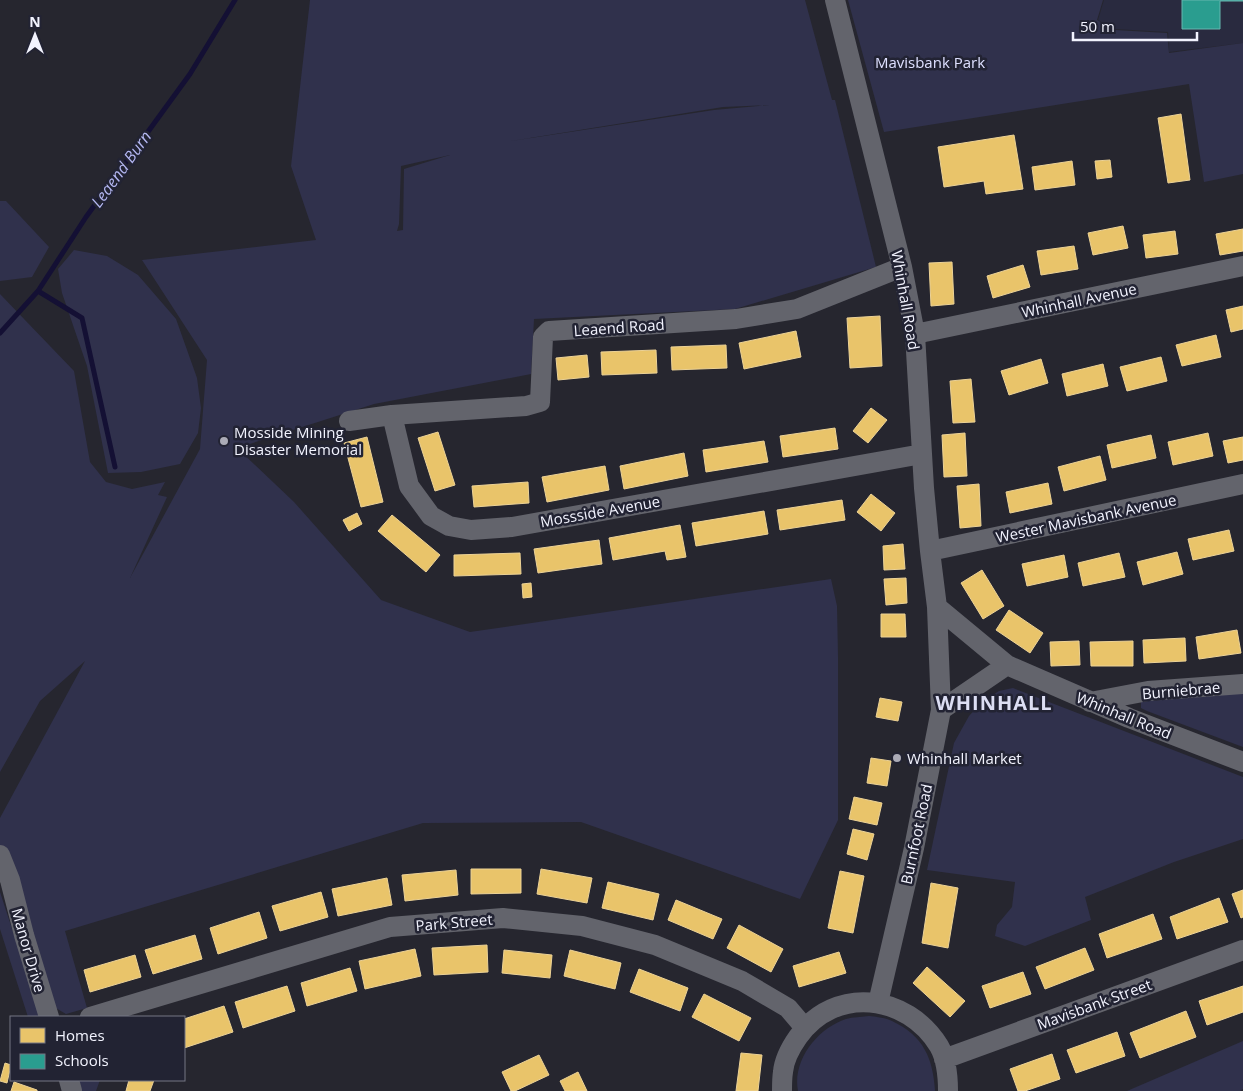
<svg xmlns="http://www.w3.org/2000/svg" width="1243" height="1091" viewBox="0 0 1243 1091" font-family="'Open Sans',sans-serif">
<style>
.built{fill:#292a3f}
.green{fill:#30314c;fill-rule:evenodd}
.homes{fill:#e9c46a;stroke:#ecd296}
.schools{fill:#2a9d8f;stroke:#66b7b0}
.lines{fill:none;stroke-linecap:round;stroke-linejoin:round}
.stream{stroke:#141034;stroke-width:5}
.minor{stroke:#63646c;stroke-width:20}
.poi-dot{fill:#ababb6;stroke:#222333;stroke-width:2}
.labels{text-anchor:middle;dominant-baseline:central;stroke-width:5;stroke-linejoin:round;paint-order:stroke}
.park-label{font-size:15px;fill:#dee0ff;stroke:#222333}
.street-label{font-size:15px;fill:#f2f3fe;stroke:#222333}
.poi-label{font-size:15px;fill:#f2f3fe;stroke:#222333;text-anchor:start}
.water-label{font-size:16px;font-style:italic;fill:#b5b8f3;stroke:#222333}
.district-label{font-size:20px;font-weight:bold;letter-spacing:1px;fill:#dcdef3;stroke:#222333}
</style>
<rect width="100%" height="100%" fill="#26262f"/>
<path class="built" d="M 1104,0 L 1243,0 L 1243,43 L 1169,52 L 1168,32 L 1114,29 L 1098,20 Z"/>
<path class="green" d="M 310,0 L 805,0 L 832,100 L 835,100 L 876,267 L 735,309 L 534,319 L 531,374 L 374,404 L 237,448 L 294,502 L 381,600 L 470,632 L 831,579 L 837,606 L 838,657 L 838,820 L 800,899 L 581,822 L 423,823 L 65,931 L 87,1008 L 66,1014 L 54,1007 L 0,852 L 0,818 L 85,661 L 40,701 L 0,772 L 0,294 L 74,371 L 90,462 L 106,482 L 132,489 L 165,482 L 158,495 L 167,497 L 130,578 L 200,449 L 207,360 L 142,260 L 316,240 L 291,166 ZM 770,105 L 714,110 L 505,142 L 723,107 ZM 450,155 L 404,169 L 403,230 L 397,231 L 399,224 L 401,166 Z
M 848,0 L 1103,0 L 1097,20 L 1115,30 L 1167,33 L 1169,53 L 1243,43 L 1243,174 L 1204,182 L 1189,84 L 884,132 Z
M 0,201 L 6,201 L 49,247 L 32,277 L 0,281 Z
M 74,250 L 107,256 L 138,275 L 176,319 L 197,378 L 201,408 L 198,433 L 180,464 L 141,472 L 108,473 L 87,366 L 62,293 L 58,269 Z
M 1013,688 L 1243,777 L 1243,839 L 1174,862 L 1085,897 L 1091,920 L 1025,946 L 995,936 L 997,925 L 1012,907 L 1015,882 L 927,870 L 954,743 L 969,716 L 983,701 L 999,691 Z
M 1243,692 L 1243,747 L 1147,711 L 1141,708 L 1141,700 Z
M 0,892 L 41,1017 L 28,1017 L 0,929 Z
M 869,1016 C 877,1017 886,1018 892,1021 C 924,1036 933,1059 935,1091 L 798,1091 C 792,1060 818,1028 846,1019 C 853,1017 862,1017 869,1016 Z
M 1243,1041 L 1243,1089 L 1240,1091 L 1127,1091 Z
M 76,1080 L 100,1080 L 96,1091 L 80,1091 Z"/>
<path class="homes" d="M 1181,114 L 1190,180 L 1168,183 L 1158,118 Z
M 1014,135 L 1023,189 L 986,194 L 984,181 L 944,187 L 938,147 Z
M 1110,160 L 1112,177 L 1097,179 L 1095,161 Z
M 1072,161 L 1075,185 L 1035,190 L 1032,167 Z
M 1123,226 L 1128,248 L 1093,255 L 1088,233 Z
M 1243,229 L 1243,251 L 1220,255 L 1216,234 Z
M 1175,231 L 1178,254 L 1146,258 L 1143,235 Z
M 1074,246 L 1078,269 L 1041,275 L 1037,251 Z
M 952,262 L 954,304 L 931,306 L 929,263 Z
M 1023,265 L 1030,287 L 993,298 L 987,276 Z
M 1243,306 L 1243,329 L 1231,332 L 1226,310 Z
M 880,316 L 882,366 L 850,368 L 847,318 Z
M 796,331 L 801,357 L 744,369 L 739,343 Z
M 1216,335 L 1221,357 L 1182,366 L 1176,345 Z
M 726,345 L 727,368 L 672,370 L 671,347 Z
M 656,350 L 657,373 L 602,375 L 601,352 Z
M 587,355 L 589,377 L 558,380 L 556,358 Z
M 1161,357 L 1167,381 L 1127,391 L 1120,367 Z
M 1041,359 L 1048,383 L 1009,395 L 1001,371 Z
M 1103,364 L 1108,386 L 1067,396 L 1062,374 Z
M 971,379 L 975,422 L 953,423 L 950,381 Z
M 871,408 L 887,420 L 868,443 L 853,431 Z
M 835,428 L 838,449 L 783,457 L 780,436 Z
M 438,432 L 455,485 L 435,491 L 418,438 Z
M 965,433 L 967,476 L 944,477 L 942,435 Z
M 1208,433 L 1213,456 L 1173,465 L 1168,442 Z
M 1151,435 L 1156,458 L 1112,468 L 1107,445 Z
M 367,437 L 383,502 L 361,507 L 344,443 Z
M 1243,437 L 1243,460 L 1228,463 L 1223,441 Z
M 764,441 L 768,462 L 706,472 L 703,450 Z
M 684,453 L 688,476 L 624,489 L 620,466 Z
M 1100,456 L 1106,480 L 1064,491 L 1058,467 Z
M 605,466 L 609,490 L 547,502 L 542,477 Z
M 528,482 L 529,503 L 474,507 L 472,486 Z
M 1048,483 L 1052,504 L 1010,513 L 1006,492 Z
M 979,484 L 981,526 L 960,528 L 957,486 Z
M 871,494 L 895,513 L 881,531 L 857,512 Z
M 842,500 L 845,520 L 780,530 L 777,510 Z
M 764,511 L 768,534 L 696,546 L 692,523 Z
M 357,513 L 362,524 L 349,531 L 343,520 Z
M 392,515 L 440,555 L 426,572 L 378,531 Z
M 680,525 L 686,557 L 667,560 L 665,551 L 613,560 L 609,538 Z
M 1229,530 L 1234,551 L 1193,560 L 1188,539 Z
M 599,540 L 602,564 L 538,573 L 534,549 Z
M 903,544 L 905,569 L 884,570 L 883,546 Z
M 1177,552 L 1183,574 L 1143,585 L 1137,562 Z
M 520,553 L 521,574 L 454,576 L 454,555 Z
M 1119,553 L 1125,577 L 1083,586 L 1078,563 Z
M 1064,555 L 1068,577 L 1027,586 L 1022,564 Z
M 982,570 L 1004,606 L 983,619 L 961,583 Z
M 906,578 L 907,603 L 886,605 L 884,579 Z
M 531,583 L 532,597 L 523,598 L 522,584 Z
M 1009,610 L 1043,633 L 1030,653 L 996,630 Z
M 881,614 L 905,614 L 906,637 L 881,637 Z
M 1237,630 L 1241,653 L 1199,659 L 1196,637 Z
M 1185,638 L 1186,661 L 1144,663 L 1143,640 Z
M 1079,641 L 1080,665 L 1051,666 L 1050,642 Z
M 1133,641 L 1133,666 L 1091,666 L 1090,642 Z
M 880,698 L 902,702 L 898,721 L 876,717 Z
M 871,758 L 891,761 L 887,786 L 867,783 Z
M 854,797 L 882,803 L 877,825 L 849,819 Z
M 853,829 L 874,834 L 867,860 L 847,854 Z
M 471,869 L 521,869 L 521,893 L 471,894 Z
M 541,869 L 592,878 L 587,903 L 537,894 Z
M 456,870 L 458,895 L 405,901 L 402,875 Z
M 840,871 L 864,876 L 853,933 L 828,928 Z
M 387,878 L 392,905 L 338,916 L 332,889 Z
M 608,882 L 659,894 L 653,920 L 602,908 Z
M 931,883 L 958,888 L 948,948 L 922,943 Z
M 1243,890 L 1243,917 L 1241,918 L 1232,894 Z
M 321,892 L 328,917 L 280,931 L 272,906 Z
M 1219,898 L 1228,922 L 1177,939 L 1170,917 Z
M 676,900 L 722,919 L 713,939 L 668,920 Z
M 259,912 L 267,938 L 218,954 L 210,928 Z
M 1153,914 L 1162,939 L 1107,958 L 1099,934 Z
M 739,925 L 783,949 L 771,972 L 727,948 Z
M 195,935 L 202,959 L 153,974 L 145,950 Z
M 487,945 L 488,972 L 434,975 L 432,948 Z
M 1085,948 L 1094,970 L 1045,989 L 1036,967 Z
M 415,949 L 421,976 L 365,989 L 359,961 Z
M 504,950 L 552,955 L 550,978 L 502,973 Z
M 570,950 L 621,963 L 615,989 L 564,976 Z
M 839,952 L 846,973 L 799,987 L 793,966 Z
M 135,955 L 141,977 L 90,992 L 84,970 Z
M 927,967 L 965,1001 L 950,1017 L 913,983 Z
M 350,968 L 357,991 L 307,1006 L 301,983 Z
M 639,969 L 688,988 L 680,1011 L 630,992 Z
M 1023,972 L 1031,994 L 990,1008 L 982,986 Z
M 287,986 L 295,1011 L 243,1028 L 235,1002 Z
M 1243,986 L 1243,1012 L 1207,1025 L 1199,1001 Z
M 704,994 L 751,1018 L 739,1041 L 692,1017 Z
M 224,1006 L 233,1032 L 184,1048 L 184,1019 Z
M 1186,1011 L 1196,1037 L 1140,1058 L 1130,1033 Z
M 1117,1032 L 1125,1056 L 1076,1073 L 1067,1050 Z
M 741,1053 L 762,1055 L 758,1091 L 736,1091 Z
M 1052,1054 L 1060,1079 L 1025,1091 L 1018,1091 L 1010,1069 Z
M 539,1055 L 549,1075 L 515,1091 L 511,1091 L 502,1072 Z
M 5,1063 L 11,1065 L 7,1083 L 0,1081 Z
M 578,1072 L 587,1091 L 565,1091 L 560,1081 Z
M 129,1080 L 154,1080 L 150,1091 L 126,1091 Z
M 14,1082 L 37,1090 L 37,1091 L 11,1091 Z"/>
<path class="schools" d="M 1182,0 L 1243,0 L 1243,1 L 1220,1 L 1220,29 L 1182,29 Z"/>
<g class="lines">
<path class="stream" d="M 38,291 L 82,318 L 115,467
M 0,333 L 38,291 L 86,217 L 190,74 L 235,0"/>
<path class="minor" d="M 835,0 L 902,267 L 915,334 L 924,488 L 930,551 L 937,607 L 941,710 L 914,848 L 878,1003
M 915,334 L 1243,266
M 392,415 L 526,406 L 540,402 L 543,337 L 549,331 L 736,319 L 797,309 L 902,267
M 349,421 L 392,415 L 409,486 L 431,516 L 449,526 L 471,530 L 512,527 L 922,454
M 930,551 L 1243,484
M 937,607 L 1007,665 L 1129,718 L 1243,762
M 1090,702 L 1148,691 L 1243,684
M 941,710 L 1007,665
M 0,855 L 10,880 L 24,935 L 49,1017
M 90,1017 L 390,927 L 503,918 L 582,926 L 655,945 L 742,981 L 788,1008 L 805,1028
M 944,1059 L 1243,950
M 69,1080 L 72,1091
M 782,1091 C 782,1085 782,1078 783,1072 C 784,1059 791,1047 798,1037 C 835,985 907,994 939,1046 C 947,1060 948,1076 948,1091"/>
</g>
<g class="poi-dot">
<circle cx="224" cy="441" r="5"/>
<circle cx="897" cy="758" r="5"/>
</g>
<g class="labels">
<g class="park-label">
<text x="930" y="62">Mavisbank Park</text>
</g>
<g class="street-label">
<text transform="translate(906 300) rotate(80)">Whinhall Road</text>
<text transform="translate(1079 300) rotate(-12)">Whinhall Avenue</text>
<text transform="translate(619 327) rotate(-4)">Leaend Road</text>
<text transform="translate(600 511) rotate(-10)">Mossside Avenue</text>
<text transform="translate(1086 518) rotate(-12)">Wester Mavisbank Avenue</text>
<text transform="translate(1181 690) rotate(-5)">Burniebrae</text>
<text transform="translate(1124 715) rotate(22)">Whinhall Road</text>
<text transform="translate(916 834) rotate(-78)">Burnfoot Road</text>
<text transform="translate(454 922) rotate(-5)">Park Street</text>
<text transform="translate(29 950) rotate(74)">Manor Drive</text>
<text transform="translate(1094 1004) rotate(-20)">Mavisbank Street</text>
</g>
<g class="poi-label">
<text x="234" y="432">Mosside Mining<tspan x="234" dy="17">Disaster Memorial</tspan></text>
<text x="907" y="758">Whinhall Market</text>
</g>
<g class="water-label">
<text transform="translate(121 169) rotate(-54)">Leaend Burn</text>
</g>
<g class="district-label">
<text x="994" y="702">WHINHALL</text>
</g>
</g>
<rect x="10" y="1016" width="175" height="65" fill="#222333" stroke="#757684"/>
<rect x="20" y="1028" width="25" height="15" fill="#e9c46a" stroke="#757684"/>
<text x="55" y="1041" font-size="15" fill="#f2f3fe">Homes</text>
<rect x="20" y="1054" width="25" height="15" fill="#2a9d8f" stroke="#757684"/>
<text x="55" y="1066" font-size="15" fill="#f2f3fe">Schools</text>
<g transform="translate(35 35)" stroke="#222333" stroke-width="4" paint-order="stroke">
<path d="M0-4L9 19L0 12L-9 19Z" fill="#f2f3fe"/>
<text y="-8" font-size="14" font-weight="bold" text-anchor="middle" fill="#f2f3fe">N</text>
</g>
<path d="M1073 32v8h124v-8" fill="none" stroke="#f2f3fe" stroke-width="2.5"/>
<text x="1080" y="32" font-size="15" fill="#f2f3fe" stroke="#222333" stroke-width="4" paint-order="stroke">50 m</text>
</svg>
